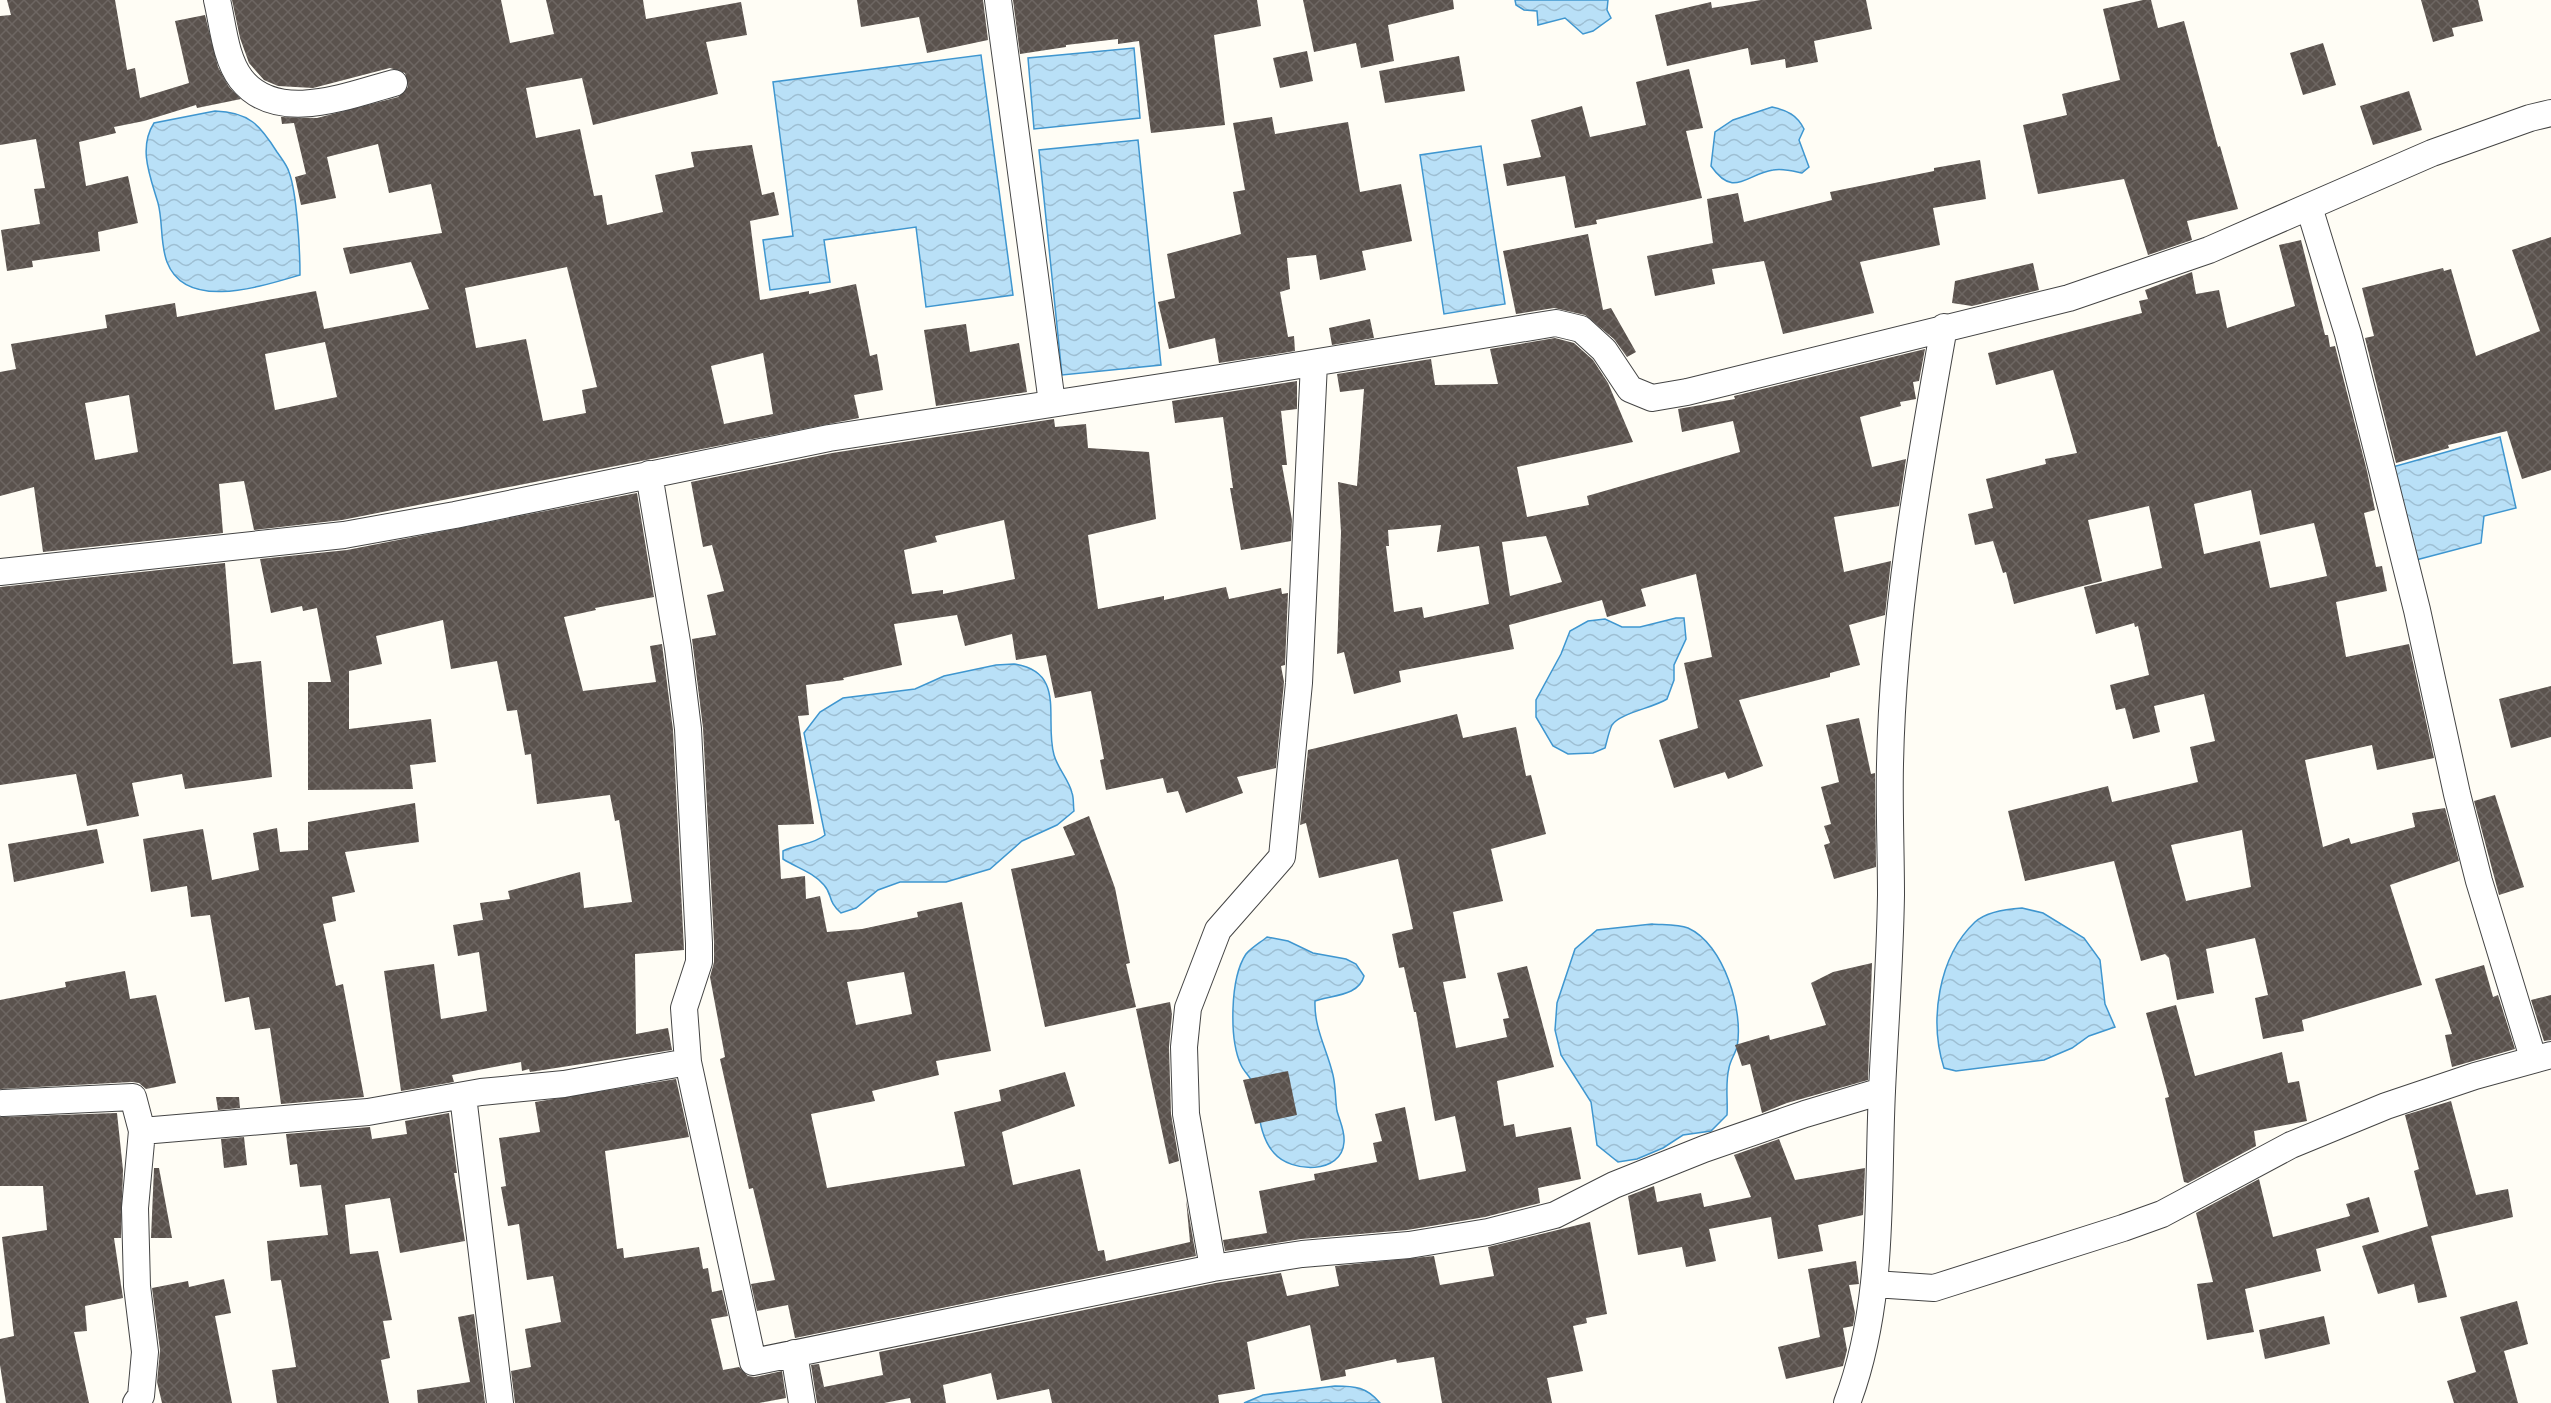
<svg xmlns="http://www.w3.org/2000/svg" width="2551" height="1403" viewBox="0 0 2551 1403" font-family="'Libre Baskerville',serif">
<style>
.water{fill:url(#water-waves);stroke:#3f96cf;stroke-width:1.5}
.building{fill:url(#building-cross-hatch);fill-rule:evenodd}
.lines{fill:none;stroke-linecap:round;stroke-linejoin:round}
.street-casing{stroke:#444;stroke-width:28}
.street{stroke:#fff;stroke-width:26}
</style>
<defs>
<pattern id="water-waves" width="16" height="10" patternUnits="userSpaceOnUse" patternTransform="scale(1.5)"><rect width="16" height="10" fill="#b9e0f7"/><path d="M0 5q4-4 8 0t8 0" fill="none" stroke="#9ebfd3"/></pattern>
<pattern id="building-cross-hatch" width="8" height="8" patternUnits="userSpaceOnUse" patternTransform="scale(1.5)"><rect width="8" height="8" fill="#5a524d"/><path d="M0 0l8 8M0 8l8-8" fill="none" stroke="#6d6662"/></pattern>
</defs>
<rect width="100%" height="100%" fill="#fffdf5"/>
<path class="water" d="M 1515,0 L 1608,0 L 1607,10 L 1611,18 L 1593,31 L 1583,34 L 1565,18 L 1538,25 L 1537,11 L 1524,10 L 1516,5 Z
M 1134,48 L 1140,118 L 1034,129 L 1028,58 Z
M 981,55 L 1013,295 L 926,307 L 916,227 L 824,240 L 830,282 L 770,290 L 763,240 L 793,236 L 773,82 Z
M 1772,107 C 1787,110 1797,115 1804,129 L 1799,140 L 1809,167 L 1802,173 C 1793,171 1783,168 1773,170 C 1746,174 1734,199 1711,166 L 1715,132 L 1733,120 Z
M 215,111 C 249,112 260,125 277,152 C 281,158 287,165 289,172 C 297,193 300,251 300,275 C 262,286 186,312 167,262 C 160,244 163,221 158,203 C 150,176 138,148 154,123 Z
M 1138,140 L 1161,365 L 1062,375 L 1039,150 Z
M 1481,146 L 1505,304 L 1444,314 L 1420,155 Z
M 2500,437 L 2516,508 L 2484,516 L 2481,543 L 2412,561 L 2389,468 Z
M 1676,618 L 1684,618 L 1686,639 L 1674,665 L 1674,680 L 1667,699 C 1653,708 1620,713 1612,725 C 1609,731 1607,741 1605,748 L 1593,753 L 1568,754 L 1553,746 L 1536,717 L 1536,700 L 1561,654 L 1570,631 L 1588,621 L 1605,619 L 1622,627 L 1640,627 Z
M 1014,664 C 1067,672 1044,719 1054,755 C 1058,769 1069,780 1072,793 C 1074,798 1073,805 1074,811 L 1057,825 L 1022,841 L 990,869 L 946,882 L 900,882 L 878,890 L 856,908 L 841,913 C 827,901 833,895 824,885 C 813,872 797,868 783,859 L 783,851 C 797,844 813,845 825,835 L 804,733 L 820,712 L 843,698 L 915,689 L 944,676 L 996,665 Z
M 2022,908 L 2043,913 L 2084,938 L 2100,960 L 2105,1004 L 2115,1027 L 2089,1036 L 2072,1048 L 2044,1060 L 1956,1071 L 1944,1068 C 1929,1021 1938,957 1975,922 C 1986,912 2007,909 2022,908 Z
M 1652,924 C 1662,925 1678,924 1688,928 C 1724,944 1744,1011 1737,1047 C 1735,1054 1730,1061 1729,1068 C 1725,1083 1728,1100 1727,1115 L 1711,1131 L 1683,1135 L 1663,1148 L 1637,1159 L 1618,1162 L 1597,1145 L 1591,1102 L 1561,1055 L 1555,1030 L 1557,1003 L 1575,949 L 1597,930 Z
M 1267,937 L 1288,941 L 1313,953 L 1346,959 L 1356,964 L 1364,976 C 1359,996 1332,995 1315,1001 C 1314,1029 1327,1049 1333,1075 C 1336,1088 1335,1099 1337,1111 C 1340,1122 1345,1131 1344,1142 C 1342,1175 1291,1173 1274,1153 C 1258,1135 1259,1107 1253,1084 C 1251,1077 1244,1072 1241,1065 C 1229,1039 1230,978 1246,954 C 1251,948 1261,942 1267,937 Z
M 1335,1386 C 1355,1386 1367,1387 1380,1403 L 1244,1403 L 1263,1395 Z"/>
<path class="building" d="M 7,0 L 115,0 L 127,70 L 135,68 L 140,98 L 189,83 L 175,21 L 205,15 L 218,67 L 229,87 L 241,99 L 197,108 L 196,105 L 144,121 L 114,127 L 116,133 L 79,142 L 86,186 L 128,176 L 138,223 L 98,232 L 100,251 L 32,261 L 33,267 L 7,271 L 1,230 L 40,224 L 34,189 L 45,188 L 36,139 L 0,145 L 0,16 L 11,15 Z
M 232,0 L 501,0 L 510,43 L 554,34 L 546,0 L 643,0 L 646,19 L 741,2 L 747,35 L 706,42 L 718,94 L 593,125 L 582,78 L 526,88 L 536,138 L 580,129 L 594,196 L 602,195 L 607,225 L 663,212 L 655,175 L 694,167 L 691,152 L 752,145 L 762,195 L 774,192 L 779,215 L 750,221 L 760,300 L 809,291 L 809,294 L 856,284 L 870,356 L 877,354 L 883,390 L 854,395 L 859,418 L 342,520 L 254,530 L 244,481 L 219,484 L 223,533 L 43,552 L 34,487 L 0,496 L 0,372 L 16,369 L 11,344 L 107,328 L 105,315 L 175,303 L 177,317 L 316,291 L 324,329 L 429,309 L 411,262 L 350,274 L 343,248 L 442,233 L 431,184 L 389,193 L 378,144 L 327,157 L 336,198 L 301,205 L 295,177 L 306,174 L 294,123 L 282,124 L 281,117 L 317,118 L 398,97 L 408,87 L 405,73 L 390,68 L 313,88 L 278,86 L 264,80 L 249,63 L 240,38 ZM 567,267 L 597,387 L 582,390 L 586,413 L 543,421 L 526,339 L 476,348 L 465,288 ZM 325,342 L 337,397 L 275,410 L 265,354 ZM 763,353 L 773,414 L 724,424 L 711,366 ZM 129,395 L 138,452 L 95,460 L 85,403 Z
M 857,0 L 983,0 L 988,40 L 927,53 L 919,17 L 861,27 Z
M 1013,0 L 1257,0 L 1261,26 L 1214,35 L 1225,125 L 1151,133 L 1139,41 L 1118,44 L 1118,39 L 1066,45 L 1066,47 L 1020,54 Z
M 1303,0 L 1453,0 L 1454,9 L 1388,25 L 1394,61 L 1361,68 L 1356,43 L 1314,52 Z
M 1761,0 L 1866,0 L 1872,29 L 1814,41 L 1818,62 L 1786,68 L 1785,59 L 1751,65 L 1748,48 L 1667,66 L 1655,15 L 1711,2 L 1712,8 Z
M 2143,0 L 2151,0 L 2158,28 L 2184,21 L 2218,147 L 2220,146 L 2238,209 L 2187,221 L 2192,240 L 2148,255 L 2124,179 L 2038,194 L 2023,125 L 2067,115 L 2062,94 L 2120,80 L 2103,9 Z
M 2421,0 L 2478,0 L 2483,21 L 2452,28 L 2454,36 L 2433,42 Z
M 2323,43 L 2336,85 L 2303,95 L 2290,53 Z
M 1307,51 L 1313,81 L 1280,88 L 1273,58 Z
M 1459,56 L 1465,91 L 1385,103 L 1379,71 Z
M 1689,69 L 1703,128 L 1686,131 L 1702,198 L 1596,220 L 1597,224 L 1575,228 L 1565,176 L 1507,186 L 1503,164 L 1541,157 L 1531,120 L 1582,106 L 1590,137 L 1646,125 L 1636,82 Z
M 2409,91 L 2422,130 L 2373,145 L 2360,106 Z
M 1272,117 L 1275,134 L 1348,122 L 1360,192 L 1401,184 L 1412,241 L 1362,251 L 1366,270 L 1320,280 L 1316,255 L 1287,258 L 1290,289 L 1280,292 L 1288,337 L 1294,336 L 1295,351 L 1219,363 L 1215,338 L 1169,349 L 1158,302 L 1175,298 L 1167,254 L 1241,234 L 1233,192 L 1245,190 L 1233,123 Z
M 1980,160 L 1986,199 L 1933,208 L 1940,245 L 1860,262 L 1874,313 L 1783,334 L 1764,261 L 1712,269 L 1715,284 L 1655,296 L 1647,256 L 1713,243 L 1707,199 L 1738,193 L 1744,222 L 1832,200 L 1830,192 L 1934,171 L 1934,168 Z
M 1588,234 L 1603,310 L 1611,308 L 1636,352 L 1627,357 L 1614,339 L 1585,315 L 1554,308 L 1516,314 L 1503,251 Z
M 2551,237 L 2551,470 L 2522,479 L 2507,431 L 2448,445 L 2449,448 L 2396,463 L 2365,338 L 2374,336 L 2362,288 L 2443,268 L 2444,271 L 2451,269 L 2476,356 L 2540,331 L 2512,250 Z
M 2301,240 L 2325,335 L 2328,335 L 2330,347 L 2335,346 L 2367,471 L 2375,510 L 2364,513 L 2376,567 L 2382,566 L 2387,591 L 2336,602 L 2346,657 L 2409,644 L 2434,758 L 2377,770 L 2372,745 L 2305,760 L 2323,847 L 2349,838 L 2351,844 L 2415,827 L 2412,813 L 2445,808 L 2459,861 L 2390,885 L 2422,985 L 2302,1020 L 2304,1031 L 2263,1039 L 2255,998 L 2268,995 L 2255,938 L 2206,949 L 2214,993 L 2177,1000 L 2169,958 L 2165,954 L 2141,961 L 2114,861 L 2025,881 L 2008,811 L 2108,786 L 2112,802 L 2198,782 L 2190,747 L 2215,741 L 2204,694 L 2154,706 L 2160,732 L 2133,739 L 2125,708 L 2116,710 L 2110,685 L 2149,675 L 2138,626 L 2135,627 L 2134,623 L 2096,634 L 2084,587 L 2162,568 L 2149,506 L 2088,520 L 2102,581 L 2014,604 L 2006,572 L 2003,573 L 1993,541 L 1975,545 L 1968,514 L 1993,508 L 1986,479 L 2046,464 L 2045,459 L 2077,453 L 2053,370 L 1996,385 L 1988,353 L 2142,313 L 2139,301 L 2148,299 L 2145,290 L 2192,272 L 2196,294 L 2219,290 L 2227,328 L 2295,306 L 2279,245 ZM 2251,490 L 2260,535 L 2314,523 L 2327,576 L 2270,588 L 2260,541 L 2204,554 L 2194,504 ZM 2242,830 L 2251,887 L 2186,901 L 2171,845 Z
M 2033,263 L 2039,290 L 1972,306 L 1952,303 L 1955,281 Z
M 1370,319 L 1374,338 L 1332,345 L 1329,328 Z
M 966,324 L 970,352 L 1019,343 L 1027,392 L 936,406 L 924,330 Z
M 1555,338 L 1574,343 L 1593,360 L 1608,383 L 1633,442 L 1517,467 L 1527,517 L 1589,505 L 1587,496 L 1740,452 L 1733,421 L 1682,432 L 1678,409 L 1735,399 L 1734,396 L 1925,349 L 1919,381 L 1913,382 L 1916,399 L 1900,402 L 1901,406 L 1860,417 L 1872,467 L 1906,459 L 1899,506 L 1834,517 L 1844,572 L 1891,561 L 1885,615 L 1849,625 L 1860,665 L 1830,673 L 1830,677 L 1739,700 L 1763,766 L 1728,779 L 1725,772 L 1674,788 L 1659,740 L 1698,728 L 1684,663 L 1712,657 L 1696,574 L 1641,589 L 1646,606 L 1607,617 L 1602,600 L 1509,625 L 1514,649 L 1399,671 L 1401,682 L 1354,694 L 1344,652 L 1337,654 L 1341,532 L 1338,482 L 1357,486 L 1364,389 L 1340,392 L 1337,374 L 1431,359 L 1435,385 L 1498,384 L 1490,349 ZM 1441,525 L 1437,552 L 1479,546 L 1489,604 L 1424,618 L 1422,607 L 1394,612 L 1386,546 L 1389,546 L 1388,530 ZM 1546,536 L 1562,582 L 1510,596 L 1502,542 Z
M 1297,381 L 1297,409 L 1281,411 L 1287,465 L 1282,465 L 1292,520 L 1291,541 L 1241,550 L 1230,488 L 1233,488 L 1223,417 L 1175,423 L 1172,401 Z
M 1054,419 L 1055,427 L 1086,424 L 1088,448 L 1149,452 L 1156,519 L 1088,535 L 1098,609 L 1164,596 L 1164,600 L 1226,587 L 1229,599 L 1281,588 L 1282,594 L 1288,593 L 1285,665 L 1281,666 L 1284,682 L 1276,768 L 1237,777 L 1243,793 L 1186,813 L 1178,791 L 1167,793 L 1163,778 L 1106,790 L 1100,760 L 1104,759 L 1091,691 L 1055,698 L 1046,655 L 1016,660 L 1012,634 L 965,646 L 957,615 L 894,624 L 902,665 L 843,678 L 844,680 L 806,685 L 809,715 L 798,716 L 814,824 L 778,825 L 781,879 L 805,876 L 806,899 L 820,896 L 827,932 L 862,929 L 918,917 L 917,912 L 962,902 L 991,1051 L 936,1061 L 939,1075 L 872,1091 L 875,1101 L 811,1114 L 827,1188 L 965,1166 L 954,1112 L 1001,1101 L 999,1090 L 1065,1072 L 1075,1106 L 1002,1132 L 1013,1185 L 1080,1169 L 1098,1251 L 1104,1250 L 1106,1261 L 1190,1242 L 1186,1199 L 1196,1256 L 795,1338 L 788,1305 L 757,1311 L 751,1284 L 775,1280 L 753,1188 L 749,1189 L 720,1059 L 725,1057 L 710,977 L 714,962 L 714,942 L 703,728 L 692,639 L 716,635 L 707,595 L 724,591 L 712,545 L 703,547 L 691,482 L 832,453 ZM 1004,520 L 1015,579 L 943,594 L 943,590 L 912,594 L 904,550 L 937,542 L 935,536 ZM 904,972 L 912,1014 L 856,1025 L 847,982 Z
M 637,493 L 654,597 L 595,608 L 596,610 L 564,617 L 583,691 L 656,682 L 650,646 L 662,644 L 673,730 L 684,950 L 635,954 L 636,1034 L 668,1028 L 672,1050 L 530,1072 L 529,1069 L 522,1071 L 521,1062 L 452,1075 L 454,1082 L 401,1091 L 384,971 L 434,964 L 441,1019 L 487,1011 L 479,952 L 458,956 L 453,925 L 483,920 L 480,903 L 510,899 L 508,891 L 580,872 L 584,908 L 632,902 L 619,820 L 615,821 L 610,795 L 537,804 L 531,754 L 525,755 L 517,710 L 507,711 L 497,661 L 451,669 L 443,620 L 376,636 L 382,664 L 349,671 L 349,729 L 431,719 L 436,762 L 410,765 L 413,789 L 308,790 L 308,682 L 331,682 L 317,608 L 303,611 L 302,606 L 271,613 L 260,559 L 347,550 Z
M 225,563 L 233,664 L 261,661 L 272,777 L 185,789 L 182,774 L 132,783 L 139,816 L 87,826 L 76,774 L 0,785 L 0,587 Z
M 2551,686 L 2551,737 L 2511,748 L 2499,699 Z
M 1457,714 L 1463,738 L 1516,727 L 1526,776 L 1531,775 L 1546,834 L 1491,849 L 1503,901 L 1453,912 L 1466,978 L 1443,982 L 1456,1048 L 1507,1037 L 1503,1019 L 1509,1018 L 1497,973 L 1527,966 L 1554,1067 L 1497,1081 L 1504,1126 L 1514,1124 L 1516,1137 L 1571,1127 L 1581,1179 L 1538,1188 L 1540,1203 L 1485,1217 L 1407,1230 L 1301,1239 L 1225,1251 L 1223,1240 L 1267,1233 L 1259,1191 L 1315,1180 L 1314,1174 L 1377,1162 L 1373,1143 L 1382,1141 L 1375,1114 L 1405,1107 L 1419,1180 L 1466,1171 L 1455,1116 L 1435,1121 L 1416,1012 L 1414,1012 L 1404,967 L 1399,968 L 1392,934 L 1413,929 L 1398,859 L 1319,878 L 1306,823 L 1300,825 L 1308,750 Z
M 1859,718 L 1871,774 L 1875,773 L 1876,867 L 1834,879 L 1824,845 L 1830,843 L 1824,826 L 1831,824 L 1821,787 L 1839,782 L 1826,725 Z
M 2495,795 L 2524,887 L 2499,895 L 2474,801 Z
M 415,803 L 419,842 L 345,852 L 355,892 L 332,897 L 336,921 L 323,924 L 336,986 L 343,984 L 364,1097 L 281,1104 L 270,1028 L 255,1030 L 249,997 L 225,1002 L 210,915 L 191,917 L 187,886 L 151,892 L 143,839 L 203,829 L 212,880 L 259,870 L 253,833 L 277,828 L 280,852 L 308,850 L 308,822 Z
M 1089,816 L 1115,888 L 1130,963 L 1126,964 L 1136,1007 L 1045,1027 L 1011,869 L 1075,855 L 1063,827 Z
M 97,829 L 104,863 L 14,882 L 8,844 Z
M 1872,963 L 1868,1080 L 1787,1103 L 1762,1113 L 1750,1064 L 1742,1066 L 1735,1045 L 1769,1035 L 1770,1040 L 1826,1025 L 1811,983 L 1833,972 Z
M 2484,965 L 2493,997 L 2498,995 L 2515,1049 L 2452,1067 L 2445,1035 L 2452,1034 L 2435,979 Z
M 125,971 L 130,999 L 156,995 L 176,1083 L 146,1089 L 139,1083 L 132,1082 L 0,1089 L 0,1000 L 66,987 L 65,982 Z
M 2551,995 L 2551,1040 L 2544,1041 L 2531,1000 Z
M 1170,1002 L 1172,1014 L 1169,1047 L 1171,1114 L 1179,1161 L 1169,1164 L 1136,1009 Z
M 2176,1005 L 2195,1076 L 2282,1052 L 2288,1083 L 2299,1081 L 2307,1121 L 2254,1131 L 2256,1146 L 2188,1183 L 2184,1182 L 2165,1098 L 2169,1097 L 2146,1013 Z
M 1288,1071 L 1297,1115 L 1255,1124 L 1243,1080 Z
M 676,1079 L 689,1137 L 605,1151 L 617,1249 L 623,1248 L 624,1258 L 699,1247 L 703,1269 L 708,1268 L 712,1292 L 722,1290 L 728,1316 L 711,1319 L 723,1370 L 739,1367 L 748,1376 L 755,1377 L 782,1371 L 786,1398 L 759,1403 L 515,1403 L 511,1371 L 531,1367 L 525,1329 L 561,1322 L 553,1276 L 527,1280 L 519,1224 L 508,1226 L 501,1187 L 506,1186 L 499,1138 L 540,1132 L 535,1102 Z
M 216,1097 L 239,1097 L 240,1108 L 218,1110 Z
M 2451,1101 L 2476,1195 L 2508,1189 L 2513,1217 L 2431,1236 L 2447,1297 L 2418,1303 L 2414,1284 L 2378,1294 L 2362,1246 L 2428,1226 L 2430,1234 L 2414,1171 L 2419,1169 L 2405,1115 Z
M 117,1113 L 123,1170 L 121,1238 L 114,1238 L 123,1298 L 85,1306 L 87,1331 L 74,1332 L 89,1403 L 6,1403 L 0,1365 L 0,1339 L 14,1336 L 2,1237 L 47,1230 L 43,1186 L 0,1186 L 0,1117 Z
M 449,1113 L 457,1173 L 454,1173 L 465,1241 L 400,1253 L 390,1198 L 345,1205 L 350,1254 L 378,1251 L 392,1320 L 383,1321 L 390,1358 L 381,1360 L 389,1403 L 277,1403 L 272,1370 L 296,1367 L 281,1280 L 271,1281 L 267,1241 L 328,1235 L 321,1185 L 300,1187 L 297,1164 L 290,1165 L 286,1134 L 370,1127 L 372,1139 L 407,1134 L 405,1121 Z
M 244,1137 L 247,1165 L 224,1168 L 221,1139 Z
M 1779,1139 L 1795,1180 L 1865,1168 L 1863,1215 L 1818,1225 L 1823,1251 L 1778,1259 L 1771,1217 L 1709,1229 L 1716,1261 L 1686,1267 L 1682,1247 L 1638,1255 L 1628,1196 L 1654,1186 L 1657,1202 L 1701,1193 L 1704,1207 L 1751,1197 L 1734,1155 Z
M 154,1168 L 159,1168 L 172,1238 L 151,1238 Z
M 2259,1179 L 2273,1237 L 2350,1216 L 2346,1204 L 2369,1197 L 2379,1232 L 2316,1249 L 2321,1271 L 2245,1289 L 2254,1332 L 2207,1340 L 2197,1284 L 2213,1282 L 2196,1213 Z
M 1590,1222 L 1607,1314 L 1586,1318 L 1587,1323 L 1573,1326 L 1583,1371 L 1547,1378 L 1552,1403 L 1442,1403 L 1434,1357 L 1397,1363 L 1396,1359 L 1345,1370 L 1346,1376 L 1321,1381 L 1310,1325 L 1247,1342 L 1255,1389 L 1218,1395 L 1219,1403 L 1052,1403 L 1049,1389 L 997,1400 L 991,1373 L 943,1385 L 946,1403 L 911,1403 L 910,1398 L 884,1403 L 817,1403 L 811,1365 L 819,1364 L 824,1387 L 883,1375 L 879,1352 L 1216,1283 L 1281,1273 L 1287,1296 L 1339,1286 L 1335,1266 L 1434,1256 L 1440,1285 L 1494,1276 L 1488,1247 Z
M 1856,1261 L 1859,1284 L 1849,1285 L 1855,1313 L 1853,1326 L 1843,1328 L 1847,1350 L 1843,1366 L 1786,1379 L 1778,1347 L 1820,1337 L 1808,1269 Z
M 224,1279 L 231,1313 L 215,1316 L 232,1403 L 162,1403 L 157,1382 L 160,1350 L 152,1288 L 188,1281 L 189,1287 Z
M 2517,1301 L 2528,1344 L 2504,1351 L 2518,1403 L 2454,1403 L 2447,1381 L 2476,1372 L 2460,1317 Z
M 474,1314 L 485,1403 L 418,1403 L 417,1390 L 470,1382 L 458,1317 Z
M 2324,1316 L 2330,1344 L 2265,1359 L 2259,1330 Z"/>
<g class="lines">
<defs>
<path id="street" d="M 217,0 C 223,25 225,58 241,79 C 277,125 349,95 394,83
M 998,0 L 1052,403
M 2309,207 L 2348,334 L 2417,610 L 2457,794 L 2479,881 L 2533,1058
M 649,474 L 678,648 L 688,729 L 699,943 L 699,962 L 684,1008 L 688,1062 L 753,1362 L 1213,1268 L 1302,1254 L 1409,1245 L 1488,1232 L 1555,1215 L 1614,1185 L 1704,1149 L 1805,1114 L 1882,1091
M 0,572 L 344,535 L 455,515 L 829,438 L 1220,378 L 1556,323 L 1581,329 L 1604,350 L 1630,389 L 1652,398 L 1687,392 L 2069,298 L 2209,250 L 2432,153 L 2530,118 L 2551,113
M 463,1096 L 500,1403
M 3,1103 L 133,1097 L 142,1131 L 368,1112 L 481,1092 L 564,1084 L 688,1062
M 1213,1268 L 1186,1114 L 1184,1047 L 1188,1008 L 1218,930 L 1282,857 L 1299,683 L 1314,363
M 1874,1284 L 1934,1288 L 2123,1228 L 2162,1214 L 2291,1145 L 2386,1106 L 2475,1076 L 2551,1055
M 794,1353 L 802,1403
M 136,1403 L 141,1396 L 145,1352 L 137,1286 L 135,1208 L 142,1131
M 1847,1403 C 1885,1302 1877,1197 1882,1091 C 1885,1026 1890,961 1891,895 C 1891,852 1889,808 1890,764 C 1893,617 1918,472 1944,327"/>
</defs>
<use href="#street" class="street-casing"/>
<use href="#street" class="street"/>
</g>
</svg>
